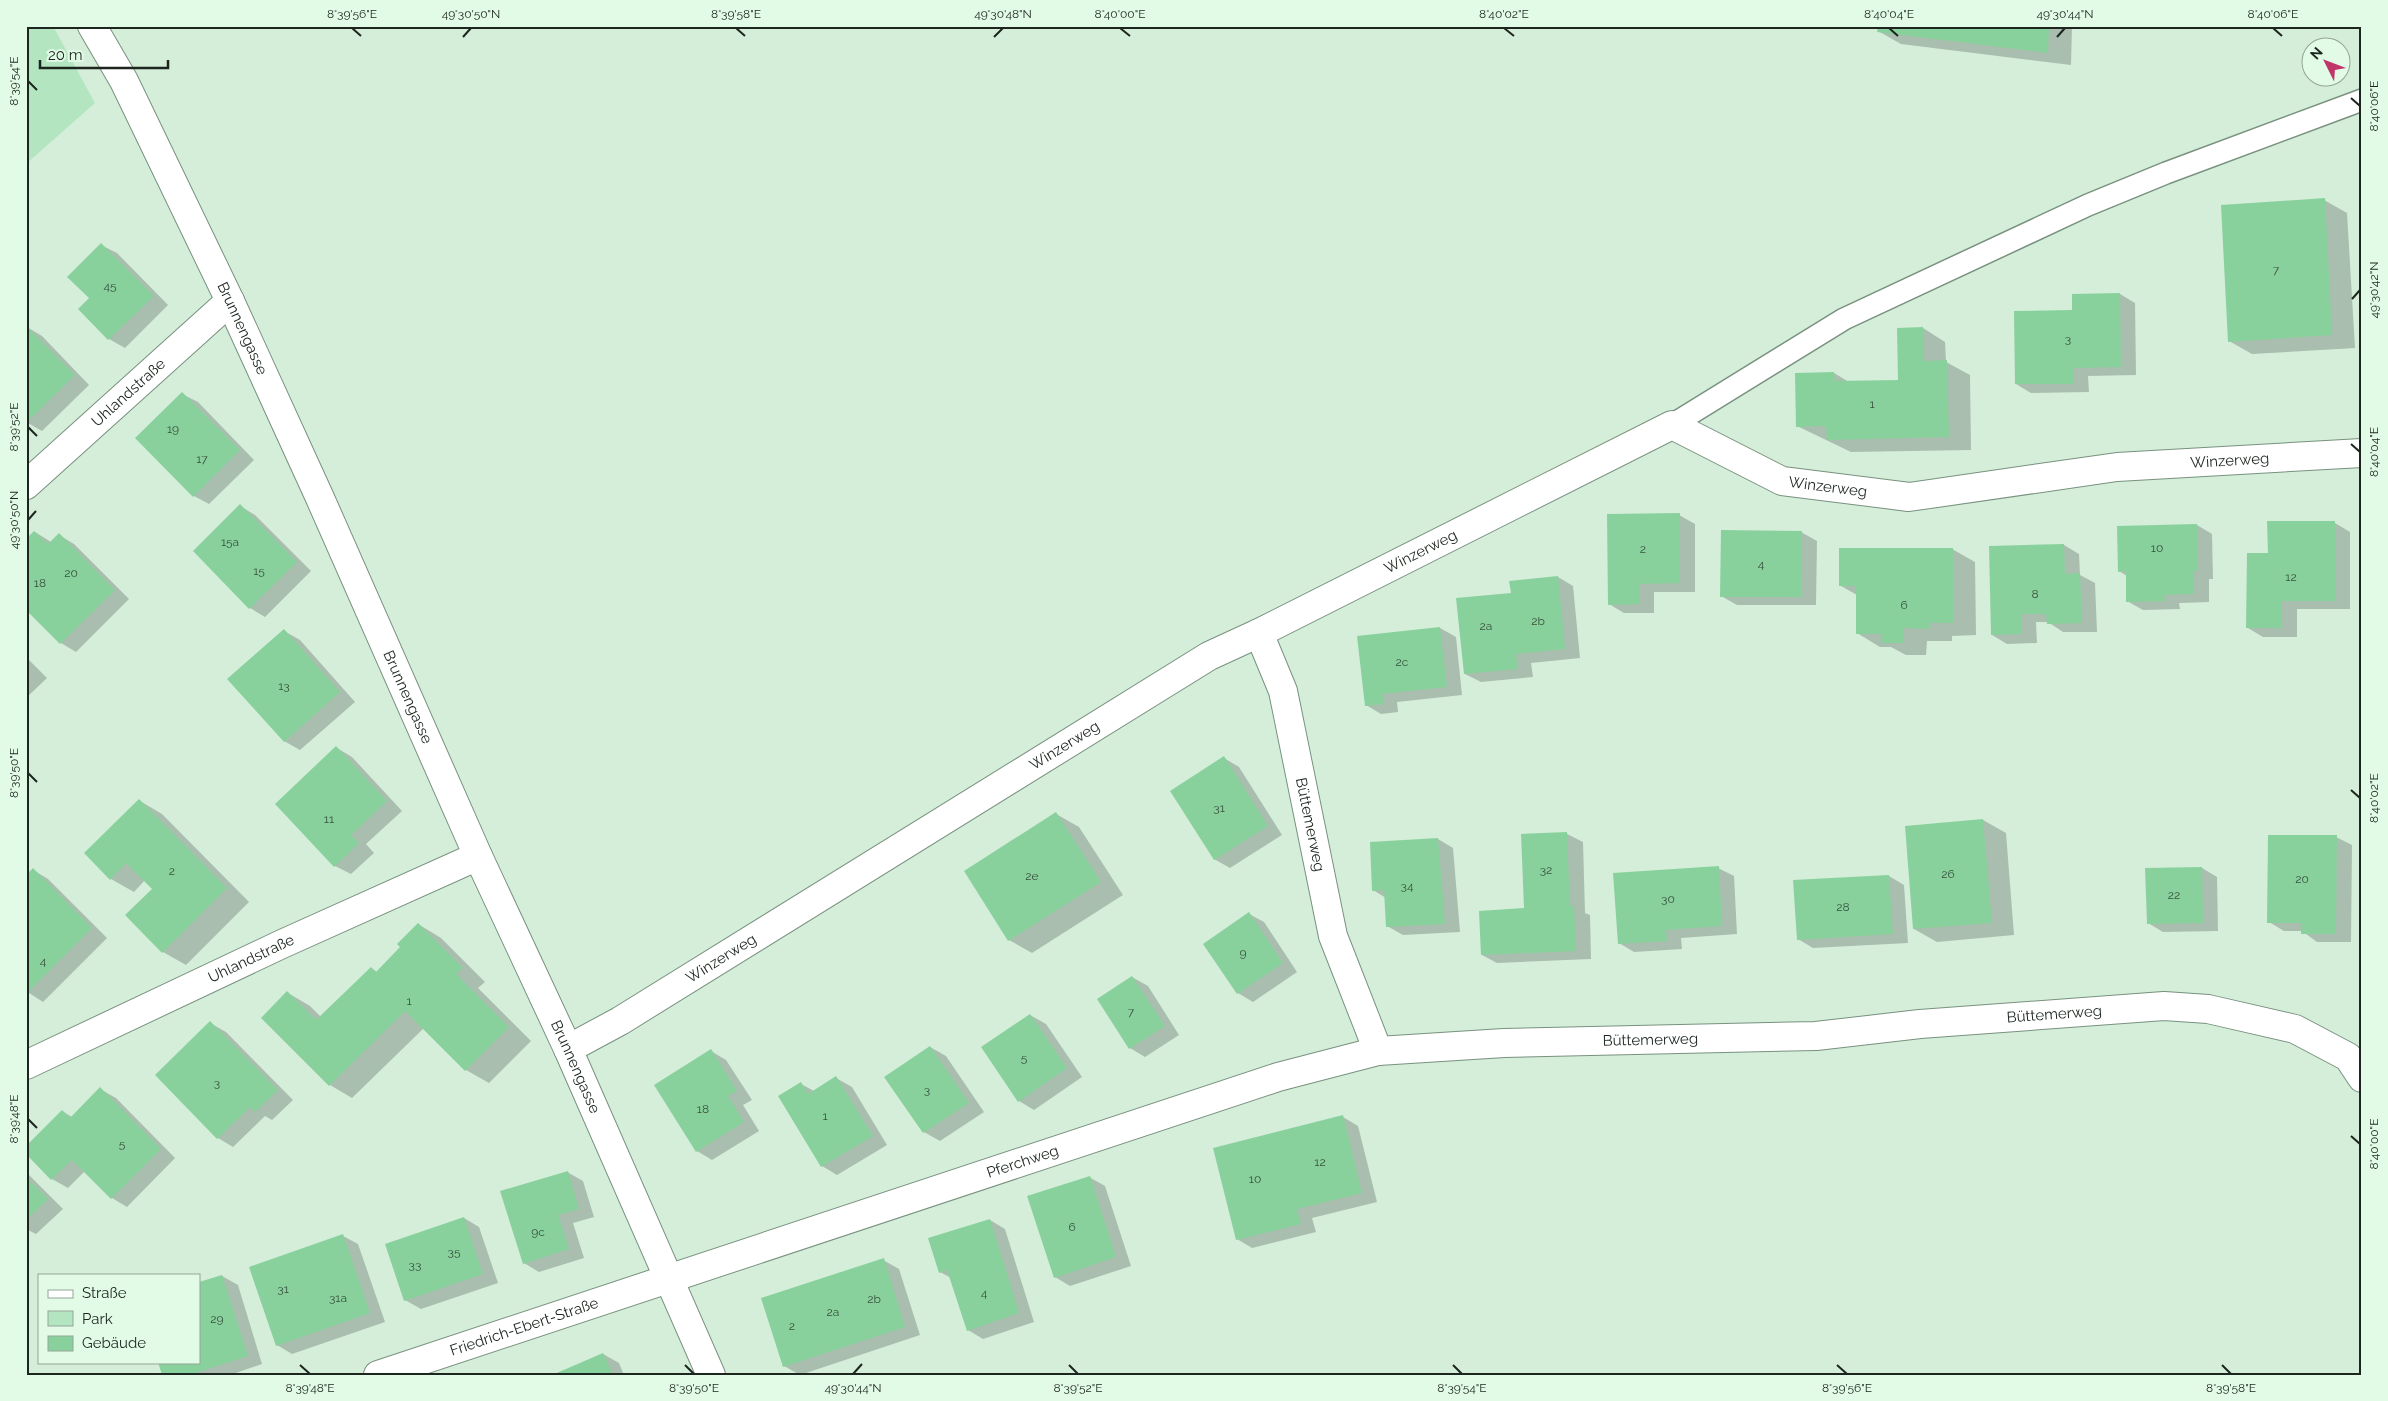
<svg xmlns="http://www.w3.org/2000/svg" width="2388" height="1401" viewBox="0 0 2388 1401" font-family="Raleway,sans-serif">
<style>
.green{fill:#b3e6c0}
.shadow{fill:#0003}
.building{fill:#89d19c}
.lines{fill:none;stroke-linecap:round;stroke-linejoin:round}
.lane-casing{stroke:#79917f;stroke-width:24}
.street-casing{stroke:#79917f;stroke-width:30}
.lane{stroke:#fff;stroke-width:21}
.street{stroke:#fff;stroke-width:28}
.ticks{fill:none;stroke:#1c251e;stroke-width:2}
.labels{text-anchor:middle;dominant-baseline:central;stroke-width:4.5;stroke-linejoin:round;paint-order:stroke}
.number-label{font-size:12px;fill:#37503e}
.street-label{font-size:15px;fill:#1c251e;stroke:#e2fbe7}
.neatline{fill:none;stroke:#1c251e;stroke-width:2}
.ticks-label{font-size:12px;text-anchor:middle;fill:#1c251e}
</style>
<rect width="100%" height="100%" fill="#d4eeda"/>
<path class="green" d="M 26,26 L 53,26 L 95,103 L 26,164 Z"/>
<path class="shadow" d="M 1879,26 L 2072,26 L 2071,65 L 1901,44 L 1878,31 Z
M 2324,200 L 2347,213 L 2355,348 L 2252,354 L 2229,341 Z
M 101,245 L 117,253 L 168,305 L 125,348 L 109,339 L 80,309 L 90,298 Z
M 2120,294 L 2135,303 L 2136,375 L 2088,376 L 2089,392 L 2031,393 L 2016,384 Z
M 27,327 L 42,336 L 89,385 L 42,431 L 26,422 Z
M 1923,328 L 1945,342 L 1946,362 L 1970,375 L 1971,450 L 1851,452 L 1797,426 L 1796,374 L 1834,373 L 1849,382 L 1900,381 Z
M 182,394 L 198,402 L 254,460 L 209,504 L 194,496 Z
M 240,506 L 255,515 L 311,571 L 265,617 L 250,608 L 194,551 Z
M 1679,515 L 1695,524 L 1695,592 L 1654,592 L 1654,613 L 1624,613 L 1609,604 Z
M 2335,523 L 2350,532 L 2350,609 L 2297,609 L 2297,637 L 2263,637 L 2248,628 L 2269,554 Z
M 2197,525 L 2212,534 L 2213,579 L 2209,579 L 2209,602 L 2179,603 L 2180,609 L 2143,610 L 2127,601 L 2127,576 L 2119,571 Z
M 35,532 L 51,542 L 59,535 L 74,544 L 129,599 L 76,652 L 61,643 L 26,608 Z
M 1801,532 L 1817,541 L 1816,605 L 1737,605 L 1721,596 Z
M 2064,545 L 2079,554 L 2080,575 L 2095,583 L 2097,632 L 2063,632 L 2048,622 L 2036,622 L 2037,643 L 2007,644 L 1992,635 Z
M 1952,549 L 1975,562 L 1976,635 L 1952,636 L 1952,641 L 1927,641 L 1926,655 L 1906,655 L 1891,647 L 1880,647 L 1857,633 L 1857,595 L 1841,586 Z
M 1558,577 L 1573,586 L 1580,658 L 1531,663 L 1533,677 L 1481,682 L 1465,674 L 1512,594 Z
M 1440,628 L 1456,637 L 1462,695 L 1397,702 L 1398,712 L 1381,714 L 1366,705 L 1359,637 Z
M 284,631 L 300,640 L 355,702 L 300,750 L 284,741 Z
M 26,657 L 47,678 L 26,698 Z
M 337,748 L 352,757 L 402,811 L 366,844 L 374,853 L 351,874 L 335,866 Z
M 1224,758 L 1239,767 L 1282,835 L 1230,868 L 1214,859 Z
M 140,801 L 162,814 L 249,902 L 186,965 L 163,952 L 153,889 L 145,880 L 134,892 L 111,879 Z
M 1056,814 L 1079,827 L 1123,895 L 1032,953 L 1009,940 L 966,871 Z
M 1983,820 L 2006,833 L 2014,935 L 1937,942 L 1914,929 Z
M 1567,834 L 1583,842 L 1585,913 L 1590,915 L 1591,959 L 1497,963 L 1482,955 L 1525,909 L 1523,836 Z
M 2336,837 L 2352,845 L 2351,942 L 2317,942 L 2302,931 L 2284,931 L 2269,922 Z
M 1438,839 L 1453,848 L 1460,932 L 1403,935 L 1387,926 L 1386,898 L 1373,890 Z
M 1718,868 L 1734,876 L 1737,934 L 1681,938 L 1682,949 L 1634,952 L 1619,943 Z
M 2202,868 L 2217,877 L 2218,931 L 2163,932 L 2148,923 Z
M 33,870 L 48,879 L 107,938 L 43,1002 L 26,991 Z
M 1889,876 L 1904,885 L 1908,943 L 1813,948 L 1798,939 Z
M 1249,914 L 1264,922 L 1297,972 L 1253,1002 L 1238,993 Z
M 418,924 L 441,938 L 485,982 L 478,988 L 531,1041 L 489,1083 L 466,1070 L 424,1028 L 352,1098 L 330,1085 L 288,993 L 310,1006 L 321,1017 L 371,968 L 377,972 L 402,947 Z
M 1132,977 L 1148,986 L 1179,1035 L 1145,1057 L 1130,1048 Z
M 1030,1015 L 1046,1024 L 1082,1077 L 1034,1110 L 1019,1101 Z
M 210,1023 L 226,1032 L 293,1100 L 272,1120 L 265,1116 L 233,1147 L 218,1138 L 157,1076 Z
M 930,1047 L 946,1056 L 984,1112 L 940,1141 L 924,1132 L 886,1077 Z
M 711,1051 L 726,1060 L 752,1100 L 743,1105 L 759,1131 L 712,1160 L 697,1151 Z
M 836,1078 L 852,1087 L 887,1145 L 837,1175 L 822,1166 L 801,1084 L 814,1091 Z
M 100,1089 L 116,1098 L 175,1158 L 127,1207 L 112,1198 L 85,1171 L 68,1188 L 52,1179 L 62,1111 L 72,1117 Z
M 1343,1117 L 1358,1126 L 1377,1202 L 1312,1218 L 1316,1232 L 1252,1248 L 1237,1239 Z
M 26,1172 L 63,1209 L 36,1234 L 26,1229 Z
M 567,1172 L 583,1181 L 594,1217 L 573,1223 L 584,1258 L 539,1272 L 524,1263 Z
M 1089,1177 L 1105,1186 L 1131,1266 L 1070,1286 L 1055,1277 Z
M 464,1218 L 479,1227 L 498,1283 L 421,1309 L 405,1300 Z
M 990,1220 L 1005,1229 L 1034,1322 L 983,1339 L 968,1330 L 951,1278 L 940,1272 Z
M 343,1236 L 358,1244 L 385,1322 L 292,1354 L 277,1345 Z
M 883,1260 L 899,1269 L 920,1335 L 800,1375 L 784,1366 Z
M 222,1276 L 238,1285 L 262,1364 L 230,1375 L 163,1375 L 199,1362 L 199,1283 Z
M 603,1354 L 619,1363 L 624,1375 L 555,1375 Z"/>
<path class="building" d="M 1878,26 L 2049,26 L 2048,53 L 1877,32 Z
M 2325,198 L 2332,335 L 2228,342 L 2221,205 Z
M 101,243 L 154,296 L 108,340 L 78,309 L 89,298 L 67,277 Z
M 2120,293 L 2121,367 L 2073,368 L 2074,384 L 2015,384 L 2014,311 L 2072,310 L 2072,294 Z
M 26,326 L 75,375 L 26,423 Z
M 1923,327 L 1924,361 L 1947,360 L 1949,437 L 1827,440 L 1826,426 L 1796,427 L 1795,373 L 1834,372 L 1835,381 L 1898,380 L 1897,328 Z
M 182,392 L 240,450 L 193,497 L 135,438 Z
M 240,504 L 297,562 L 249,609 L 193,551 Z
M 1680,513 L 1680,583 L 1639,584 L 1639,604 L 1608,605 L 1607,514 Z
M 2267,521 L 2335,521 L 2335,601 L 2282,601 L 2282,628 L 2246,628 L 2247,553 L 2268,553 Z
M 2197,524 L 2198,571 L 2194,571 L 2194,594 L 2164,595 L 2165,601 L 2126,602 L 2126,571 L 2118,572 L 2117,526 Z
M 1721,530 L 1802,531 L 1801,597 L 1720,597 Z
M 34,531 L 48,544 L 59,533 L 115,590 L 60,644 L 26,610 L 26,539 Z
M 2064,544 L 2065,574 L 2080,573 L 2082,623 L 2047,624 L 2046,614 L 2021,614 L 2022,634 L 1991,635 L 1989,546 Z
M 1839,548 L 1953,548 L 1953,623 L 1930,623 L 1930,629 L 1904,628 L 1903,643 L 1882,643 L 1882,634 L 1856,634 L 1856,586 L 1839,586 Z
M 1558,576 L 1565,649 L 1516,654 L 1518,669 L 1464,674 L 1456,598 L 1511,593 L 1509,581 Z
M 1440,627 L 1447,687 L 1382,694 L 1384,704 L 1365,706 L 1357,636 Z
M 284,629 L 340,692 L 284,742 L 227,679 Z
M 336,746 L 387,801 L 351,835 L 359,843 L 334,867 L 275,804 Z
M 1224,756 L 1268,826 L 1214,860 L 1170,791 Z
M 139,799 L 227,888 L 162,953 L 125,915 L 152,889 L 126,863 L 110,880 L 84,853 Z
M 1056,812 L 1101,882 L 1008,941 L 964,871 Z
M 1983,819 L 1992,923 L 1913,929 L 1905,826 Z
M 1567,832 L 1570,906 L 1574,905 L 1576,951 L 1481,955 L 1479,911 L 1524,908 L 1521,834 Z
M 2268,835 L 2337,835 L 2336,934 L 2301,934 L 2301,923 L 2267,923 Z
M 1438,838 L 1445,924 L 1386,927 L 1384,890 L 1372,891 L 1370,842 Z
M 1719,866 L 1722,926 L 1666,930 L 1667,941 L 1618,944 L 1613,873 Z
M 2202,867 L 2203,923 L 2147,924 L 2145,868 Z
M 33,868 L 92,928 L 26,994 L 26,875 Z
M 1889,875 L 1893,934 L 1797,940 L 1793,880 Z
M 1249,912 L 1283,963 L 1237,994 L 1203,944 Z
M 418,923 L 463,968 L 456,974 L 509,1027 L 465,1071 L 405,1011 L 329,1086 L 261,1018 L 287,991 L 316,1020 L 371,967 L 376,972 L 400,947 L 397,944 Z
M 1132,976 L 1165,1026 L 1129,1049 L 1097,999 Z
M 1030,1014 L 1067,1068 L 1018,1102 L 981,1047 Z
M 210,1021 L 278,1090 L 255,1112 L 250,1107 L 217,1139 L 155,1075 Z
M 930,1046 L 969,1103 L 923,1133 L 884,1077 Z
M 711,1049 L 737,1091 L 728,1096 L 744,1122 L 696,1152 L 654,1085 Z
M 836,1076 L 873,1136 L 821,1167 L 778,1096 L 801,1082 L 808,1094 Z
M 100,1087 L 161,1149 L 111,1199 L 72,1160 L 51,1180 L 26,1154 L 26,1146 L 62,1110 L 70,1118 Z
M 1343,1115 L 1362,1193 L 1297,1209 L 1301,1224 L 1236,1240 L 1213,1148 Z
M 568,1171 L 579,1209 L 558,1215 L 569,1249 L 523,1264 L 500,1191 Z
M 1090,1176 L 1116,1257 L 1054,1278 L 1027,1196 Z
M 26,1177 L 48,1199 L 26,1220 Z
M 464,1217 L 483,1274 L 404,1301 L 385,1244 Z
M 990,1219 L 1019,1313 L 967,1331 L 947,1270 L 939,1273 L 928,1238 Z
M 343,1234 L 370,1313 L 276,1346 L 249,1267 Z
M 884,1258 L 905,1327 L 783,1367 L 761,1298 Z
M 222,1275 L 248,1356 L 189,1375 L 162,1375 L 158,1362 L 199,1362 L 199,1282 Z
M 603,1353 L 613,1375 L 552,1375 Z"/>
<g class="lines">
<defs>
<path id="lane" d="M 1672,425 L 1844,319 L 2088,205 L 2166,173 L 2362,100"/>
<g id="street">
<path id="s1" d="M 92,26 L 124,81 L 230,301 L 320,498 L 478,856 L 568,1049 L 711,1375"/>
<path id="s2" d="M 26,485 L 230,301"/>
<path id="s3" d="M 1259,633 L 1283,691 L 1333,936 L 1378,1051"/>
<path id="s4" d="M 568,1049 L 620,1021 L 1209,656 L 1259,633 L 1672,425 L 1782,481 L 1909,497 L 2117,467 L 2362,453"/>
<path id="s5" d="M 26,1065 L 282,944 L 478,856"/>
<path id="s6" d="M 378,1375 L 1278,1077 L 1378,1051 L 1504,1043 L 1816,1036 L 1920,1024 L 2164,1006 L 2208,1009 L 2295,1029 L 2348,1057 L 2362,1078"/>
</g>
</defs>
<use href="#lane" class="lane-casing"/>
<use href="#street" class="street-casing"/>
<use href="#lane" class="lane"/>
<use href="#street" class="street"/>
</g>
<path class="ticks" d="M 352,28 L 361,36M 736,28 L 745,36M 1120,28 L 1130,36M 1504,28 L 1514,36M 1889,28 L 1898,36M 2273,28 L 2282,36M 463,37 L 471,28M 994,37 L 1003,28M 2057,37 L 2065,28M 28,81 L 37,90M 2351,98 L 2360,106M 2352,299 L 2360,290M 28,427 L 37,436M 2351,444 L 2360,452M 28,520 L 36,511M 28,773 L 37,782M 2351,790 L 2360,798M 28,1119 L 37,1128M 2351,1136 L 2360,1144M 300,1365 L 310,1374M 685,1365 L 694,1374M 1069,1365 L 1078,1374M 1453,1365 L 1462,1374M 1837,1365 L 1847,1374M 2222,1365 L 2231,1374M 853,1374 L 862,1364"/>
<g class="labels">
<g class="number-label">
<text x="2276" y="270">7</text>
<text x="110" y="286">45</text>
<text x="2068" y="339">3</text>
<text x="1872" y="404">1</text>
<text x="173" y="429">19</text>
<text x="202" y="459">17</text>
<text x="230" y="542">15a</text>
<text x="2157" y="548">10</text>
<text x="1643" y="549">2</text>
<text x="1761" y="564">4</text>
<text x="259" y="571">15</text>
<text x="71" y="573">20</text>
<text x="2291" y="577">12</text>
<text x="40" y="583">18</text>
<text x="2035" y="594">8</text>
<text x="1904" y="605">6</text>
<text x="1538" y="621">2b</text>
<text x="1486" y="626">2a</text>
<text x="1402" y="662">2c</text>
<text x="284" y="686">13</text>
<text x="1219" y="808">31</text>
<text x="329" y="819">11</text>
<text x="1546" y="870">32</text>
<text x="172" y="871">2</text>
<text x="1948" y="874">26</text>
<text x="1032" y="876">2e</text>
<text x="2302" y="879">20</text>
<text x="1407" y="886">34</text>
<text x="2174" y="895">22</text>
<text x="1668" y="899">30</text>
<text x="1843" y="907">28</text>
<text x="1243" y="953">9</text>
<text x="43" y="961">4</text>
<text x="409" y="1001">1</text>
<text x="1131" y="1012">7</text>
<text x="1024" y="1058">5</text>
<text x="217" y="1083">3</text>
<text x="927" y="1090">3</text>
<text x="703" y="1109">18</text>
<text x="825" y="1116">1</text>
<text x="122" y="1144">5</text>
<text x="1320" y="1162">12</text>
<text x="1255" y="1179">10</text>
<text x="1072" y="1227">6</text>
<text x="538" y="1232">9c</text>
<text x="454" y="1252">35</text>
<text x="415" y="1265">33</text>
<text x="283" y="1289">31</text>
<text x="984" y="1293">4</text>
<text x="338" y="1298">31a</text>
<text x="874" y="1299">2b</text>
<text x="833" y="1312">2a</text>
<text x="217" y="1319">29</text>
<text x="792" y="1326">2</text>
</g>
<g class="street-label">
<text stroke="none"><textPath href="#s1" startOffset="338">Brunnengasse</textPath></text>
<text stroke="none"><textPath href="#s2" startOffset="138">Uhlandstraße</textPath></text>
<text stroke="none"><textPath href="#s4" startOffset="1844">Winzerweg</textPath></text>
<text stroke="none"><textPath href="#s4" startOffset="1439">Winzerweg</textPath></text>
<text stroke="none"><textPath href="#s4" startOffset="988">Winzerweg</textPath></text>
<text stroke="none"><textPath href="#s1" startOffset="742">Brunnengasse</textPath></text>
<text stroke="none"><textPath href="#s4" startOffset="582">Winzerweg</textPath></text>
<text stroke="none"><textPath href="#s3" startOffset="199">Büttemerweg</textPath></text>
<text stroke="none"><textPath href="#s4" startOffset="178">Winzerweg</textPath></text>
<text stroke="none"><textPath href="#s5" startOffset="249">Uhlandstraße</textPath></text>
<text stroke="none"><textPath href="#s6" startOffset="1729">Büttemerweg</textPath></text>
<text stroke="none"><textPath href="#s6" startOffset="1324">Büttemerweg</textPath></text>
<text stroke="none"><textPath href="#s1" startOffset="1148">Brunnengasse</textPath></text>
<text stroke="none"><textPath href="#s6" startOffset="679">Pferchweg</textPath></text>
<text stroke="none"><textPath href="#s6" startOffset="154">Friedrich-Ebert-Straße</textPath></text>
</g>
</g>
<rect width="2388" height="1401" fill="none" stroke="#e2fbe7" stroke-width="55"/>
<rect x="38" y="1274" width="162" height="90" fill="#e2fbe7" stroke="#93a597"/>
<rect x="48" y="1290" width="25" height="8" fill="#ffffff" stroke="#93a597"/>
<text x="82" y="1298" font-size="15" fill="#1c251e">Straße</text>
<rect x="48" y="1311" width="25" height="15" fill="#b3e6c0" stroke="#93a597"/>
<text x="82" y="1324" font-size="15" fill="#1c251e">Park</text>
<rect x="48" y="1336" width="25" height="15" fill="#89d19c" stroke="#93a597"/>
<text x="82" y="1348" font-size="15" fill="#1c251e">Gebäude</text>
<g transform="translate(2326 62) rotate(312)"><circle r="24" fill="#e2fbe7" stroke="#93a597"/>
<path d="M0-4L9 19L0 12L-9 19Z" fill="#c0356a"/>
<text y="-8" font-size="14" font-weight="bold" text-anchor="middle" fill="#1c251e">N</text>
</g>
<path d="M40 60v8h128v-8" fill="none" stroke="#1c251e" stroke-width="2.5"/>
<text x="48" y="60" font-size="15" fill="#1c251e" stroke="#e2fbe7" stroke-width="4" paint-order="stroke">20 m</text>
<rect x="28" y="28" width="2332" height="1346" class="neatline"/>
<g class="ticks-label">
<text x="352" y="18">8°39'56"E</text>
<text x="471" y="18">49°30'50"N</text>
<text x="736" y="18">8°39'58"E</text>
<text x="1003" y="18">49°30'48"N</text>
<text x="1120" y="18">8°40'00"E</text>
<text x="1504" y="18">8°40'02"E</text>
<text x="1889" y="18">8°40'04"E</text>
<text x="2065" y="18">49°30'44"N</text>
<text x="2273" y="18">8°40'06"E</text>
<text transform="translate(14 81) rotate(-90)" y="4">8°39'54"E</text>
<text transform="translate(2374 106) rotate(-90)" y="4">8°40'06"E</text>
<text transform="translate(2374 290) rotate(-90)" y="4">49°30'42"N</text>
<text transform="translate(14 427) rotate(-90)" y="4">8°39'52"E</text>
<text transform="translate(2374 452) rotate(-90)" y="4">8°40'04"E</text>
<text transform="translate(14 520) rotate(-90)" y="4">49°30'50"N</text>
<text transform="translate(14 773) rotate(-90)" y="4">8°39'50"E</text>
<text transform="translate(2374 798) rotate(-90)" y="4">8°40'02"E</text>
<text transform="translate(14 1119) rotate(-90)" y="4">8°39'48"E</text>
<text transform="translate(2374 1144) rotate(-90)" y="4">8°40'00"E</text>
<text x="310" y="1392">8°39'48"E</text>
<text x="694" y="1392">8°39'50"E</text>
<text x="853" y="1392">49°30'44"N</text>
<text x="1078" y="1392">8°39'52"E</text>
<text x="1462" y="1392">8°39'54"E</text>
<text x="1847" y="1392">8°39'56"E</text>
<text x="2231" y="1392">8°39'58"E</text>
</g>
</svg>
